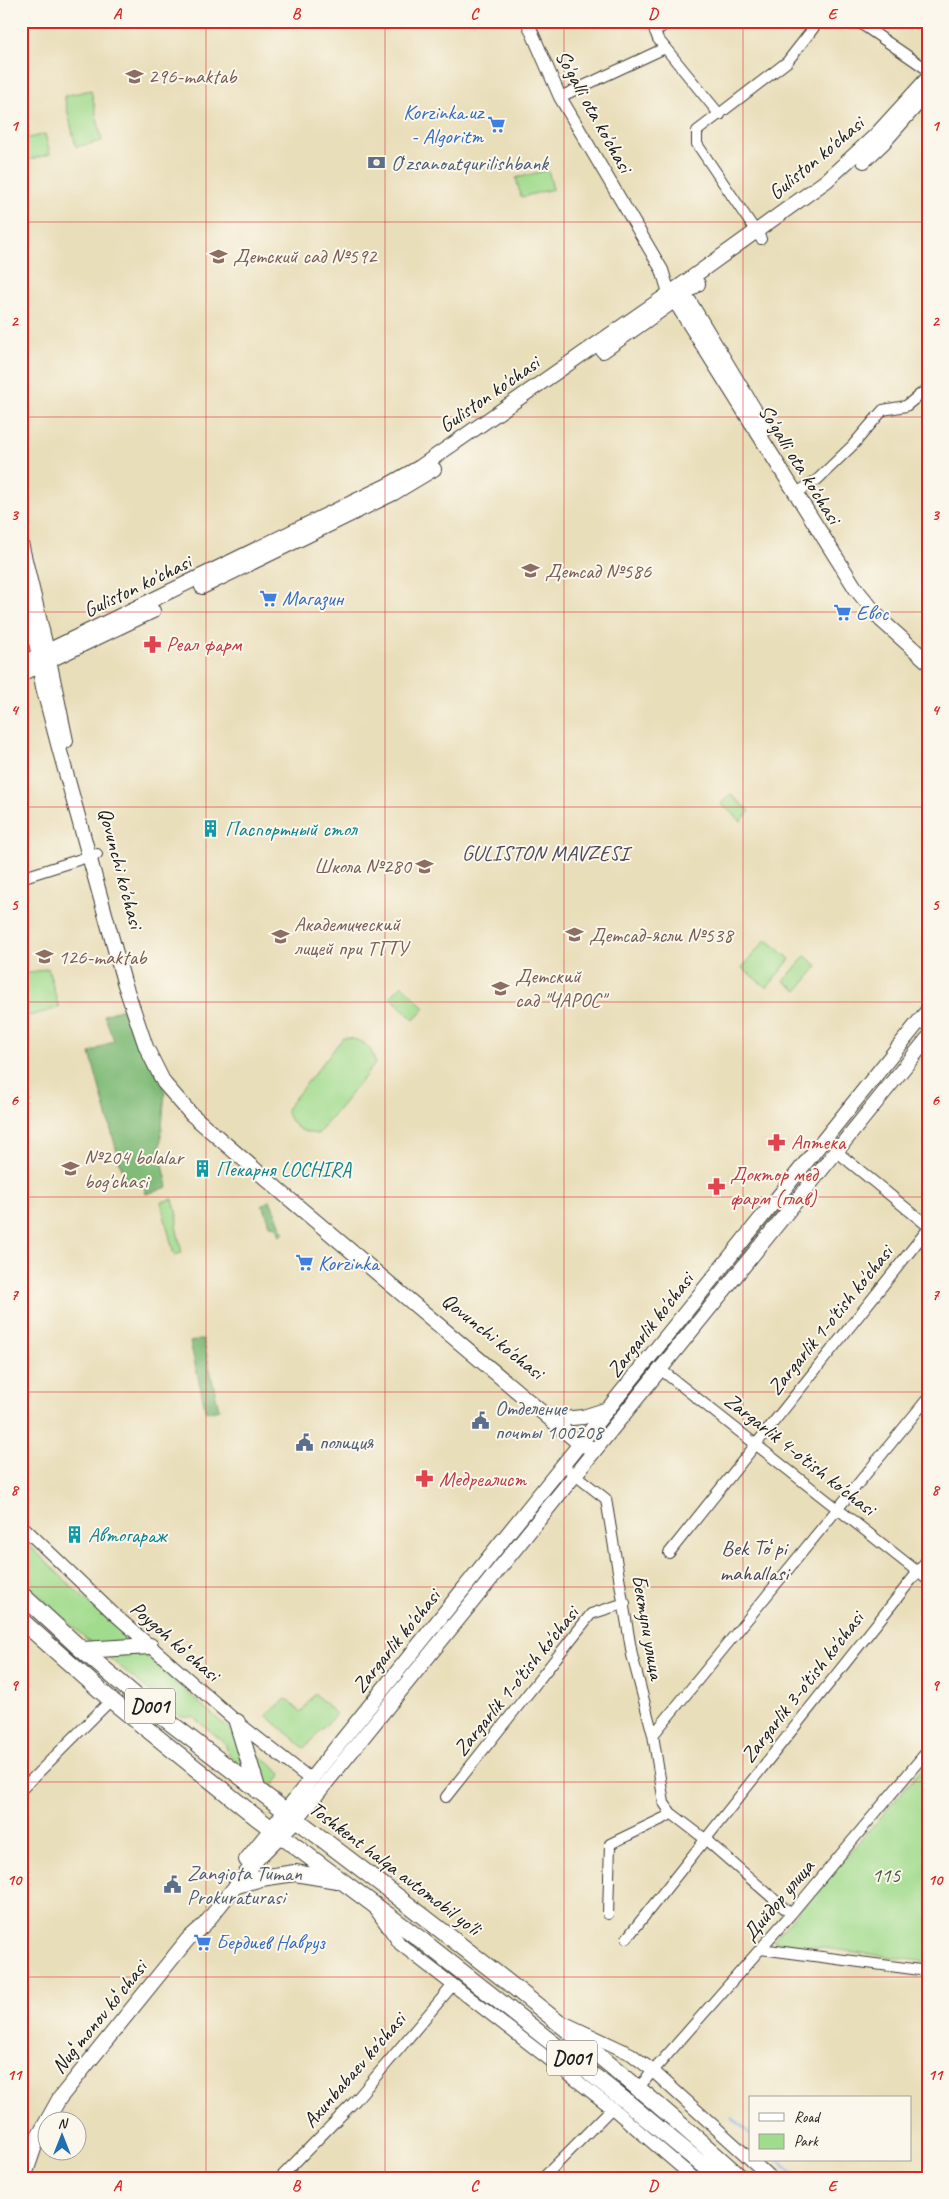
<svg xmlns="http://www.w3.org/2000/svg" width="949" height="2199" viewBox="0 0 949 2199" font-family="Caveat,sans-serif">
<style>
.green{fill:#a1db8d;stroke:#5e7c54}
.forest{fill:#80bb78;stroke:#4e6c4a}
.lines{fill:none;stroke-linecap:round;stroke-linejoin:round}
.stream{stroke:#79afe7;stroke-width:2.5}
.minor-casing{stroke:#3b3934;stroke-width:12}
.tertiary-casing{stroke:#3b3934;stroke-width:14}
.secondary-casing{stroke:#3b3934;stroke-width:16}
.trunk-casing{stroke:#3b3934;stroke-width:18}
.minor{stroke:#fff;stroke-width:10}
.tertiary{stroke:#fff;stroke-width:12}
.secondary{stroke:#fff;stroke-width:14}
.trunk{stroke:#fff;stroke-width:16}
.grid{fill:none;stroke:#d62828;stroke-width:1;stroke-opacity:0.55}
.labels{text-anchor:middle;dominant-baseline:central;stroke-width:4;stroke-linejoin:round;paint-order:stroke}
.shield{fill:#fbf7ec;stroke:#5f5e5a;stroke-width:1}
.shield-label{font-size:20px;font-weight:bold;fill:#1c1c1c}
.education-label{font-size:21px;fill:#785e54;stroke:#fbf7ec;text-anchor:start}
.street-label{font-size:21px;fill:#1c1c1c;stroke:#fbf7ec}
.shop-label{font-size:21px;fill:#366cbe;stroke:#fbf7ec;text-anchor:start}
.service-label{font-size:21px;fill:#4e5e75;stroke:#fbf7ec;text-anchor:start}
.health-label{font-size:21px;fill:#be3a42;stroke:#fbf7ec;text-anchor:start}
.culture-label{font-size:21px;fill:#0d838f;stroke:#fbf7ec;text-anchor:start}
.park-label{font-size:21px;fill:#44553e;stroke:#fbf7ec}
.neighbourhood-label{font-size:22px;fill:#4d495c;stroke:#fbf7ec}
.neatline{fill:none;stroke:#d62828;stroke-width:2}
.grid-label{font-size:16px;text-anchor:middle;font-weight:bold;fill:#d62828}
</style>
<rect width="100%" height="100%" fill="#fbf7ec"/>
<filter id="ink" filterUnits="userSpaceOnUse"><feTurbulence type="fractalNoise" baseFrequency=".02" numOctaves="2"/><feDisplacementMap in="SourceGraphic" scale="10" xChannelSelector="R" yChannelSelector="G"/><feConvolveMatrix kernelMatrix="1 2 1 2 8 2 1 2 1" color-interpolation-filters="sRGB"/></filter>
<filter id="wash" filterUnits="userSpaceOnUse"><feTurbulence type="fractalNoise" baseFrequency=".0096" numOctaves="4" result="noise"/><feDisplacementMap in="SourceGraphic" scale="20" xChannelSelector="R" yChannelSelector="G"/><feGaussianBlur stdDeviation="1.12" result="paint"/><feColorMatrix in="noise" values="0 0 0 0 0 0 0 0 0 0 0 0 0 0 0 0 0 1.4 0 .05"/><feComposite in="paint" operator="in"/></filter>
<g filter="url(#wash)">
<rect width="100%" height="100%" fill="#e9deba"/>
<path class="green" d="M 91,90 L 102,141 L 76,147 L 64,96 Z
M 45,134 L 50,154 L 21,162 L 21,140 Z
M 548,170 L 553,189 L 521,197 L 516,178 Z
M 730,794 L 750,811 L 741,821 L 721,804 Z
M 766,939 L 790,959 L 767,988 L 742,968 Z
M 805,956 L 818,966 L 797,991 L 784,981 Z
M 48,968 L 59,1008 L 21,1018 L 21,975 Z
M 402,985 L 425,1008 L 414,1020 L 390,997 Z
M 343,1038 C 361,1038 373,1046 375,1064 L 318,1134 C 301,1133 290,1126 286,1109 Z
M 173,1199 L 178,1220 L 176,1226 L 182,1253 L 174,1255 L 161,1202 Z
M 21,1537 L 78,1593 L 130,1638 L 129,1643 L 93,1645 L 21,1579 Z
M 141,1652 L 238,1737 L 243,1766 L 229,1755 L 225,1743 L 193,1717 L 181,1717 L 107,1656 Z
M 315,1694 L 336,1714 L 304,1748 L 266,1715 L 286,1699 L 301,1712 Z
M 248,1746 L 282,1774 L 272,1788 L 263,1781 Z
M 928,1762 L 928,1962 L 773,1941 Z"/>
<path class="forest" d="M 126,1007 L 165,1092 L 160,1151 L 168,1187 L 146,1194 L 142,1181 L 126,1185 L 90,1053 L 114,1040 L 104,1015 Z
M 270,1200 L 284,1233 L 280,1236 L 277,1226 L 270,1225 L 265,1210 L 261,1206 Z
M 203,1339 L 219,1409 L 206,1412 L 190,1342 Z"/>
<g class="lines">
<path class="stream" d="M 732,2117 L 750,2134
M 778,2160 L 791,2172 L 809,2178"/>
</g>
</g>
<g filter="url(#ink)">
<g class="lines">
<defs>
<path id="minor" d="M 651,21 L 658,39 L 720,115
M 857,21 L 928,70
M 655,32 L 670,21
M 560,97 L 665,48
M 761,239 L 697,144 L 697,131 L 787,62 L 819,21
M 795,494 L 818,479 L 853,445 L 883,410 L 906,406 L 928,388
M 21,878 L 97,854
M 836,1151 L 928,1226
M 660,1369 L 928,1580
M 570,1471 L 606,1499 L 632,1655 L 653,1735 L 664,1803 L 671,1813 L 705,1839 L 791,1914
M 669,1553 L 928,1229
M 653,1735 L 928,1398
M 21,1790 L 111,1700
M 446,1797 L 591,1614 L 625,1603
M 608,1914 L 610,1844 L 666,1817 L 671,1813
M 627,1938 L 928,1559
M 761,1949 L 928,1971
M 639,2087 L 791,1914 L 928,1750
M 280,2178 L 356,2100 L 453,1985
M 543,2178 L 612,2108"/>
<path id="tertiary" d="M 527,21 L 560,97 L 662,270 L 669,293
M 21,539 L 48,651
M 21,580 L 38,656
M 21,1525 L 114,1614 L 237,1722 L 310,1779
M 376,1910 L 400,1944 L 612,2108 L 694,2178
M 565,2023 L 631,2054 L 653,2071 L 750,2159
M 751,2160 L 771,2178"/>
<path id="secondary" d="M 864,161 L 883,143 L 926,94
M 680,286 L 766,429
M 670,293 L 856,589 L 881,620 L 928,662
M 603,351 L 698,284
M 202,587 L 394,493 L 434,469
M 48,655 L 66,741
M 38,659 L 43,687 L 59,748 L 124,982 L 146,1047 L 164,1083 L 191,1114 L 287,1197 L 550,1419 L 580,1444 L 589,1447
M 21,664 L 388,485 L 420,467 L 680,286 L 826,181 L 875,136 L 928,78
M 21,674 L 153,611
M 562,1419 L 583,1417 L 608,1409
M 246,1860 L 928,1010
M 24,2178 L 38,2137 L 59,2099 L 188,1939 L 205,1924 L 259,1857 L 296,1820 L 928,1038"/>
<path id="trunk" d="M 21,1594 L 82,1650 L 137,1697 C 340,1855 550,2005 741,2178
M 21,1620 L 111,1700 L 256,1817 L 424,1942 L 627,2102 L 718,2178
M 82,1650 L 150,1646
M 237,1722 L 258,1791
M 237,1885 L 261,1878 L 295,1873 L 337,1880"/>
</defs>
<use href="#minor" class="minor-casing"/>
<use href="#tertiary" class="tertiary-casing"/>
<use href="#secondary" class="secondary-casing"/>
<use href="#trunk" class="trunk-casing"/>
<use href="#minor" class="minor"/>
<use href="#tertiary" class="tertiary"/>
<use href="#secondary" class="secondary"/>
<use href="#trunk" class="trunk"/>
</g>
</g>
<path class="grid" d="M 206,21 L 206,2178M 385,21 L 385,2178M 564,21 L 564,2178M 743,21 L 743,2178M 21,222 L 928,222M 21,417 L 928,417M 21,612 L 928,612M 21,807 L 928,807M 21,1002 L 928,1002M 21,1197 L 928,1197M 21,1392 L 928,1392M 21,1587 L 928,1587M 21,1782 L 928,1782M 21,1977 L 928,1977"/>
<defs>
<symbol id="school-bare" viewBox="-9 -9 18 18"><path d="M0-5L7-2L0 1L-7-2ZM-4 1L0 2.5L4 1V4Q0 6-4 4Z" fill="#8d6e63" stroke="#fbf7ec" stroke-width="2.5" paint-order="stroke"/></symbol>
<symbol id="supermarket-bare" viewBox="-9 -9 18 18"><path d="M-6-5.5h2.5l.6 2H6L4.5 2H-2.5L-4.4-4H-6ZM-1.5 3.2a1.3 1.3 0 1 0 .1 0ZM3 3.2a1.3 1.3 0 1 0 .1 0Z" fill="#3f7fe0" stroke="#fbf7ec" stroke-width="2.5" paint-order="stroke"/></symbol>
<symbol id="bank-bare" viewBox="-9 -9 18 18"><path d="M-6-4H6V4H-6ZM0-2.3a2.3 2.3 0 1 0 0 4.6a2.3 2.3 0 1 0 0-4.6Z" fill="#5c6f8a" stroke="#fbf7ec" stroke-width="2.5" paint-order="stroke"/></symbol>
<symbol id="pharmacy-bare" viewBox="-9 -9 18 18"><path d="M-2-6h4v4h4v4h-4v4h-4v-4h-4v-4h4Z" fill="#e0444e" stroke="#fbf7ec" stroke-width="2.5" paint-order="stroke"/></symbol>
<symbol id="building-bare" viewBox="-9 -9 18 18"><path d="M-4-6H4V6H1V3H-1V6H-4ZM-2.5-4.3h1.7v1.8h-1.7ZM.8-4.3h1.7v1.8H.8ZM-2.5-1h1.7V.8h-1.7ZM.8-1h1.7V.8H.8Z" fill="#0f9aa8" stroke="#fbf7ec" stroke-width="2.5" paint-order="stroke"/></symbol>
<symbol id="university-bare" viewBox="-9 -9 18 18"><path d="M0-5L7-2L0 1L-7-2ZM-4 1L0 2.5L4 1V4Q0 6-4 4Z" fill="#8d6e63" stroke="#fbf7ec" stroke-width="2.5" paint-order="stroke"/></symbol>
<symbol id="civic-bare" viewBox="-9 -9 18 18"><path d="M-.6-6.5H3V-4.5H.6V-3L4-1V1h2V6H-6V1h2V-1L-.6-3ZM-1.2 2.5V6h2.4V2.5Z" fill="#5c6f8a" stroke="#fbf7ec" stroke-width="2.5" paint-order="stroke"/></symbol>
</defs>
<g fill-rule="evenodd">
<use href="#school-bare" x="122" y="64" width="25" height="25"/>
<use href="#supermarket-bare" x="484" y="112" width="25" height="25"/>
<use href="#bank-bare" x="364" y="150" width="25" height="25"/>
<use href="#school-bare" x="206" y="244" width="25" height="25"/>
<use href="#school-bare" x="518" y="558" width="25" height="25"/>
<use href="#supermarket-bare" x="256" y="586" width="25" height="25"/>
<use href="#supermarket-bare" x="830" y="600" width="25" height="25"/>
<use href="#pharmacy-bare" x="140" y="632" width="25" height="25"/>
<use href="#building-bare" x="198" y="816" width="25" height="25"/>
<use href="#school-bare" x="412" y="854" width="25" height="25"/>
<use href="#school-bare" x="562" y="922" width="25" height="25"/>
<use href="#university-bare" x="268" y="924" width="25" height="25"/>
<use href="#school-bare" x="32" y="944" width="25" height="25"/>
<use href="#school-bare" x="488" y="976" width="25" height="25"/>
<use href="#pharmacy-bare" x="764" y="1130" width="25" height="25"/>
<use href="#school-bare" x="58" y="1156" width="25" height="25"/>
<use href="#building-bare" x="190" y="1156" width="25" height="25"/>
<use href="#pharmacy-bare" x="704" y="1174" width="25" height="25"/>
<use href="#supermarket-bare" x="292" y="1250" width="25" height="25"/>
<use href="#civic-bare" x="468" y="1408" width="25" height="25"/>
<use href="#civic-bare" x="292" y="1430" width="25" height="25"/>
<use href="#pharmacy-bare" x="412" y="1466" width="25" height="25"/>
<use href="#building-bare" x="62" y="1522" width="25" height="25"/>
<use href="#civic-bare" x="160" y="1872" width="25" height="25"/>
<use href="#supermarket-bare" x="190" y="1930" width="25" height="25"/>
</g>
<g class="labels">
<g class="shield">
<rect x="125" y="1688.5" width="50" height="35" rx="4"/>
<rect x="547" y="2040.5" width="50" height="35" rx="4"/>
</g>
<g class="shield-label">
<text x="150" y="1706">D001</text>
<text x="572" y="2058">D001</text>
</g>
<g class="education-label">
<text x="148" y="76">296-maktab</text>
<text x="233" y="256">Детcкий сад №592</text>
<text x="545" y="571">Детсад №586</text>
<text x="411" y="866" text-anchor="end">Школа №280</text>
<text x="294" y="924">Академический<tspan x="294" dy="24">лицей при ТГТУ</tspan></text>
<text x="589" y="935">Детсад-ясли №538</text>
<text x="58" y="957">126-maktab</text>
<text x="515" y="976">Детский<tspan x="515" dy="24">сад "ЧАРОС"</tspan></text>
<text x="84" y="1157">№204 bolalar<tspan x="84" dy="24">bog'chasi</tspan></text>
</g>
<g class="street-label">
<text transform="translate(594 111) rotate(61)">So'galli ota ko'chasi</text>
<text transform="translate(816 158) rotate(-40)">Guliston ko'chasi</text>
<text transform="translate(489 394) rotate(-35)">Guliston ko'chasi</text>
<text transform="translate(800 464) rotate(58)">So'galli ota ko'chasi</text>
<text transform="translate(137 586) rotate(-26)">Guliston ko'chasi</text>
<text transform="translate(121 868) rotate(75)">Qovunchi ko'chasi</text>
<text transform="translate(830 1320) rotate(-51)">Zargarlik 1-o'tish ko'chasi</text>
<text transform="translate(650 1325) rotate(-52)">Zargarlik ko'chasi</text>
<text transform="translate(493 1336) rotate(39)">Qovunchi ko'chasi</text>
<text transform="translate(800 1454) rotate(38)">Zargarlik 4-o'tish ko'chasi</text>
<text transform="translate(648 1627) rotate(80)">Бектупи улица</text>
<text transform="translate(175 1641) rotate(41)">Poygoh koʻchasi</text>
<text transform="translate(396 1641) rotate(-51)">Zargarlik ko'chasi</text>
<text transform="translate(516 1681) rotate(-51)">Zargarlik 1-o'tish ko'chasi</text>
<text transform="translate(802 1687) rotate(-52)">Zargarlik 3-o'tish ko'chasi</text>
<text transform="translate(395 1868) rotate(37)">Toshkent halqa avtomobil yo'li</text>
<text transform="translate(778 1900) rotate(-50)">Дийдор улица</text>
<text transform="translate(99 2017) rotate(-51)">Nugʻmonov koʻchasi</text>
<text transform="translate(354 2070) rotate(-49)">Axunbabaev ko'chasi</text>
</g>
<g class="shop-label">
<text x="483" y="112" text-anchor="end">Korzinka.uz<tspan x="483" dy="24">- Algoritm</tspan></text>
<text x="282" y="598">Магазин</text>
<text x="856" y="613">Евос</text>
<text x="318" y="1263">Korzinka</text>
<text x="216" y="1942">Бердиев Навруз</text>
</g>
<g class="service-label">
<text x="391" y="163">Oʻzsanoatqurilishbank</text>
<text x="495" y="1408">Отделение<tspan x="495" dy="24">почты 100208</tspan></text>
<text x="319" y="1442">полиция</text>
<text x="187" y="1873">Zangiota Tuman<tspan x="187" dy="24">Prokuraturasi</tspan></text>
</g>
<g class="health-label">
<text x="166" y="644">Реал фарм</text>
<text x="791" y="1142">Аптека</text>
<text x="730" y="1174">Доктор мед<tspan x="730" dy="24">фарм (глав)</tspan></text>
<text x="439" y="1479">Медреалист</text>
</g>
<g class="culture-label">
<text x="225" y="829">Паспортный стол</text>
<text x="216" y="1169">Пекарня LOCHIRA</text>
<text x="88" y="1535">Автогараж</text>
</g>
<g class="park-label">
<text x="886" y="1875">115</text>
</g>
<g class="neighbourhood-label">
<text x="545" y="853">GULISTON MAVZESI</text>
<text x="754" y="1548">Bek Toʻpi<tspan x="754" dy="25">mahallasi</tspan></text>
</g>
</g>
<rect width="949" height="2199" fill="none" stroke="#fbf7ec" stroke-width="55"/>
<rect x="749" y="2096" width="162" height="65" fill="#fbf7ec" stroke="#a29f99"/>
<rect x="759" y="2113" width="25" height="8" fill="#ffffff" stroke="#a29f99"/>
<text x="794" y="2122" font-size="15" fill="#1c1c1c">Road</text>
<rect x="759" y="2134" width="25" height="15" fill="#a1db8d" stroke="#a29f99"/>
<text x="794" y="2146" font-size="15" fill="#1c1c1c">Park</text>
<g transform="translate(62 2136)"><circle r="24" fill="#fbf7ec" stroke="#a29f99"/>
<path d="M0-4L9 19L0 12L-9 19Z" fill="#1f6fb2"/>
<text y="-8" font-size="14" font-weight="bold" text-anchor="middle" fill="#1c1c1c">N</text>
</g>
<rect x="28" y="28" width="894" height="2144" class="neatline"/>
<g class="grid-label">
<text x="117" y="19">A</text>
<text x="296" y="19">B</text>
<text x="474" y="19">C</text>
<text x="653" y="19">D</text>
<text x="832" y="19">E</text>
<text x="14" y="131">1</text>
<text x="935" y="131">1</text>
<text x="14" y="326">2</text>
<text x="935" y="326">2</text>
<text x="14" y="520">3</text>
<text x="935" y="520">3</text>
<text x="14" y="715">4</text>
<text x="935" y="715">4</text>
<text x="14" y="910">5</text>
<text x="935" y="910">5</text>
<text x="14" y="1105">6</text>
<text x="935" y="1105">6</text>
<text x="14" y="1300">7</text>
<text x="935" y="1300">7</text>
<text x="14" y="1495">8</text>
<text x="935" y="1495">8</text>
<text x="14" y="1690">9</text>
<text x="935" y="1690">9</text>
<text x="14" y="1885">10</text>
<text x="935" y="1885">10</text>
<text x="14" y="2080">11</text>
<text x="935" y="2080">11</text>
<text x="117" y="2191">A</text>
<text x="296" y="2191">B</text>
<text x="474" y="2191">C</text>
<text x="653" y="2191">D</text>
<text x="832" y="2191">E</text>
</g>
</svg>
